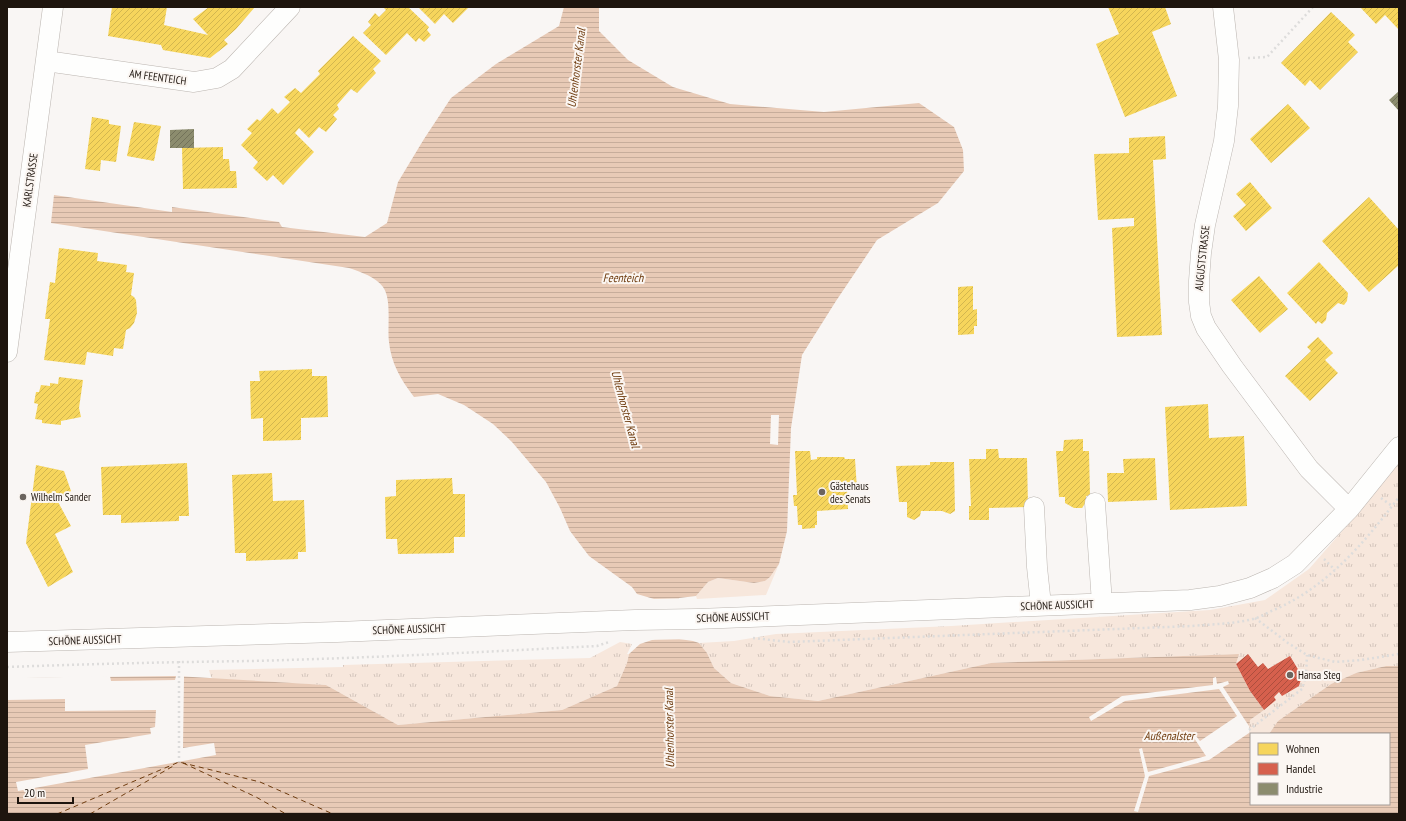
<svg xmlns="http://www.w3.org/2000/svg" width="1406" height="821" viewBox="0 0 1406 821" font-family="'PT Sans Narrow',sans-serif">
<style>
.grass{fill:#f7e7dc}
.park{fill:url(#park-tufts)}
.water{fill:url(#water-rules)}
.pier{fill:#f9f6f4}
.homes{fill:url(#homes-hatch)}
.shops{fill:url(#shops-hatch)}
.industry{fill:url(#industry-hatch)}
.lines{fill:none;stroke-linecap:round;stroke-linejoin:round}
.ferry{stroke:#6f3c0f;stroke-width:1;stroke-dasharray:5 4;stroke-linecap:butt}
.minor-casing{stroke:#bbb5b0;stroke-width:21}
.path{stroke:#dddcdb;stroke-width:2.5;stroke-dasharray:2 3;stroke-linecap:butt}
.minor{stroke:#fefefd;stroke-width:20}
.poi-dot{fill:#6b645e;stroke:#fbf6f2;stroke-width:1.5}
.labels{text-anchor:middle;dominant-baseline:central;stroke-width:4;stroke-linejoin:round;paint-order:stroke}
.street-label{font-size:11px;fill:#1e150e;stroke:#fbf6f2}
.poi-label{font-size:11px;fill:#1e150e;stroke:#fbf6f2;text-anchor:start}
.water-label{font-size:12px;font-style:italic;fill:#6f3c0f;stroke:#fbf6f2}
</style>
<defs>
<pattern id="park-tufts" width="24" height="20" patternUnits="userSpaceOnUse"><rect width="24" height="20" fill="#f7e7dc"/><path d="M3 7l-1-3M5 7V3M7 7l1-3M15 17l-1-3M17 17v-4M19 17l1-3" fill="none" stroke="#d3c5bc"/></pattern>
<pattern id="water-rules" width="6" height="5" patternUnits="userSpaceOnUse"><rect width="6" height="5" fill="#e8cab6"/><path d="M0 2.5h6" fill="none" stroke="#c7ad9b"/></pattern>
<pattern id="homes-hatch" width="6" height="6" patternUnits="userSpaceOnUse"><rect width="6" height="6" fill="#f6d55c"/><path d="M-1 1l2-2M0 6l6-6M5 7l2-2" fill="none" stroke="#d2b64f"/></pattern>
<pattern id="shops-hatch" width="6" height="6" patternUnits="userSpaceOnUse"><rect width="6" height="6" fill="#d6604d"/><path d="M-1 1l2-2M0 6l6-6M5 7l2-2" fill="none" stroke="#ad4e3e"/></pattern>
<pattern id="industry-hatch" width="6" height="6" patternUnits="userSpaceOnUse"><rect width="6" height="6" fill="#8c8c6e"/><path d="M-1 1l2-2M0 6l6-6M5 7l2-2" fill="none" stroke="#727159"/></pattern>
</defs>
<rect width="100%" height="100%" fill="#f9f6f4"/>
<path class="grass" d="M 779,564 L 766,595 L 697,599 L 696,596 L 708,582 L 718,578 L 754,583 L 765,581 L 770,577 Z"/>
<path class="park" d="M 1399,462 L 1399,666 L 1386,666 L 1356,673 L 1331,684 L 1278,721 L 1269,734 L 1251,734 L 1251,735 L 1249,733 L 1250,720 L 1264,710 L 1250,691 L 1236,664 L 1239,654 L 991,663 L 818,701 L 770,696 L 731,683 L 714,668 L 707,653 L 699,643 L 734,641 L 776,634 L 951,626 L 1210,610 L 1265,600 L 1309,569 L 1357,514 Z
M 620,642 L 632,644 L 627,654 L 629,654 L 627,663 L 617,686 L 562,710 L 398,725 L 326,685 L 213,679 L 211,677 L 209,670 L 343,667 L 343,665 L 590,658 Z"/>
<path class="water" d="M 564,7 L 599,7 L 599,31 L 628,60 L 673,87 L 730,104 L 824,112 L 919,103 L 954,127 L 963,150 L 964,171 L 938,203 L 877,240 L 836,301 L 802,355 L 791,428 L 787,531 L 779,564 L 770,577 L 765,581 L 754,583 L 718,578 L 708,582 L 696,596 L 679,598 L 679,639 L 693,641 L 699,643 L 707,653 L 714,668 L 731,683 L 770,696 L 818,701 L 991,663 L 1239,654 L 1236,664 L 1250,691 L 1264,710 L 1250,720 L 1249,733 L 1251,735 L 1251,804 L 1389,804 L 1389,734 L 1269,734 L 1278,721 L 1331,684 L 1356,673 L 1386,666 L 1399,666 L 1399,814 L 7,814 L 7,684 L 26,678 L 176,676 L 326,685 L 398,725 L 562,710 L 617,686 L 627,663 L 629,654 L 640,644 L 655,639 L 654,599 L 637,594 L 632,587 L 589,556 L 570,531 L 560,508 L 546,482 L 512,442 L 493,424 L 464,405 L 438,394 L 414,397 C 401,380 391,363 389,342 C 387,327 392,299 383,287 C 376,277 361,272 349,268 L 51,223 L 54,195 L 172,212 L 172,207 L 279,222 L 282,227 L 365,237 L 387,223 L 398,182 L 424,139 L 451,98 L 496,64 L 559,26 Z"/>
<path class="pier" d="M 771,415 L 779,415 L 778,445 L 770,444 Z
M 696,598 L 681,600 L 681,637 L 694,639 L 646,640 L 653,638 L 652,600 L 649,599 Z
M 110,676 L 111,681 L 175,680 L 176,676 L 184,676 L 183,748 L 214,743 L 216,755 L 18,791 L 16,782 L 88,769 L 85,745 L 151,734 L 150,728 L 155,727 L 156,710 L 65,711 L 65,699 L 7,700 L 7,682 L 18,678 Z
M 1216,677 L 1217,684 L 1228,681 L 1229,684 L 1223,687 L 1249,726 L 1249,733 L 1209,760 L 1149,776 L 1138,812 L 1134,811 L 1145,776 L 1139,749 L 1142,748 L 1148,772 L 1206,756 L 1194,738 L 1196,736 L 1200,741 L 1237,716 L 1219,689 L 1125,701 L 1091,721 L 1089,717 L 1122,696 L 1213,685 L 1213,678 Z"/>
<path class="homes" d="M 112,7 L 167,7 L 164,25 L 208,35 L 193,19 L 209,7 L 255,7 L 236,29 L 224,40 L 228,44 L 210,58 L 163,50 L 161,45 L 108,36 Z
M 383,7 L 408,7 L 429,27 L 427,30 L 431,35 L 424,42 L 419,38 L 416,42 L 407,33 L 386,55 L 363,33 L 371,25 L 368,22 L 375,13 L 379,17 L 386,10 Z
M 418,7 L 469,7 L 453,23 L 444,14 L 435,24 Z
M 1108,7 L 1165,7 L 1171,24 L 1152,32 L 1177,96 L 1125,117 L 1096,44 L 1119,34 Z
M 1360,7 L 1399,7 L 1399,30 L 1385,15 L 1376,24 Z
M 1331,12 L 1355,35 L 1348,42 L 1358,52 L 1320,90 L 1310,80 L 1305,86 L 1281,63 Z
M 353,36 L 381,61 L 373,69 L 376,73 L 357,93 L 351,89 L 343,98 L 337,105 L 339,109 L 333,115 L 337,119 L 326,132 L 319,127 L 309,138 L 299,128 L 295,133 L 314,152 L 283,185 L 273,175 L 267,181 L 253,168 L 258,162 L 241,145 L 252,133 L 247,129 L 257,119 L 260,121 L 272,108 L 278,114 L 290,102 L 284,97 L 295,88 L 301,93 L 320,74 L 318,71 Z
M 1288,104 L 1310,128 L 1271,163 L 1250,139 Z
M 92,117 L 109,120 L 109,124 L 121,126 L 116,162 L 101,160 L 100,171 L 85,169 Z
M 134,122 L 161,126 L 154,161 L 127,156 Z
M 1165,136 L 1166,159 L 1153,160 L 1162,335 L 1117,337 L 1112,228 L 1134,226 L 1134,218 L 1098,220 L 1094,154 L 1129,153 L 1129,138 Z
M 223,147 L 223,159 L 229,159 L 230,171 L 236,171 L 237,188 L 183,189 L 182,148 Z
M 1250,182 L 1272,208 L 1246,231 L 1233,216 L 1246,205 L 1236,194 Z
M 1369,197 L 1399,230 L 1399,265 L 1369,292 L 1322,241 Z
M 59,248 L 98,253 L 97,261 L 127,265 L 126,272 L 134,273 L 131,295 L 134,297 L 136,300 L 137,313 L 134,323 L 130,328 L 126,330 L 123,349 L 114,348 L 113,356 L 87,352 L 85,365 L 44,360 L 50,319 L 45,319 L 50,282 L 55,283 Z
M 1319,262 L 1348,293 L 1347,301 L 1344,305 L 1338,303 L 1327,313 L 1326,320 L 1322,324 L 1318,321 L 1316,324 L 1287,293 Z
M 1259,276 L 1288,309 L 1260,333 L 1231,300 Z
M 973,286 L 973,310 L 977,309 L 977,326 L 974,326 L 974,334 L 958,335 L 958,287 Z
M 1318,337 L 1333,353 L 1325,360 L 1338,373 L 1310,401 L 1285,376 L 1311,351 L 1307,347 Z
M 312,369 L 312,376 L 327,376 L 328,417 L 301,418 L 301,440 L 263,441 L 263,418 L 251,419 L 250,381 L 260,381 L 259,371 Z
M 59,377 L 83,380 L 79,408 L 81,417 L 61,421 L 61,425 L 42,423 L 42,420 L 35,419 L 38,404 L 34,403 L 36,392 L 39,392 L 41,385 L 50,386 L 50,383 L 58,384 Z
M 1208,404 L 1209,438 L 1244,436 L 1247,506 L 1170,510 L 1165,407 Z
M 1083,439 L 1083,451 L 1089,451 L 1090,496 L 1086,496 L 1086,502 L 1082,508 L 1074,508 L 1065,503 L 1065,497 L 1059,497 L 1056,451 L 1063,451 L 1064,440 Z
M 986,449 L 998,449 L 999,458 L 1027,458 L 1028,507 L 989,508 L 989,520 L 969,520 L 969,506 L 971,506 L 969,459 L 986,459 Z
M 795,451 L 810,451 L 811,460 L 817,459 L 817,457 L 844,457 L 845,459 L 855,459 L 857,489 L 847,489 L 848,509 L 817,511 L 817,525 L 815,525 L 815,528 L 802,529 L 802,525 L 798,525 L 797,506 L 794,506 L 793,495 L 797,495 Z
M 1155,458 L 1157,500 L 1108,502 L 1107,473 L 1124,473 L 1123,459 Z
M 930,462 L 954,462 L 955,511 L 950,514 L 942,511 L 921,511 L 920,516 L 914,520 L 907,517 L 907,502 L 899,502 L 896,466 L 930,465 Z
M 187,463 L 189,516 L 179,516 L 179,521 L 121,523 L 121,515 L 103,515 L 101,467 Z
M 36,465 L 64,471 L 71,491 L 57,500 L 71,526 L 55,534 L 73,572 L 48,587 L 26,543 Z
M 272,473 L 273,501 L 304,500 L 306,552 L 298,552 L 298,559 L 246,561 L 246,553 L 235,553 L 232,475 Z
M 452,478 L 453,494 L 465,494 L 465,537 L 454,537 L 454,553 L 398,554 L 397,539 L 386,539 L 385,497 L 396,496 L 396,480 Z"/>
<path class="shops" d="M 1248,654 L 1258,667 L 1263,663 L 1268,669 L 1290,656 L 1302,676 L 1299,686 L 1282,696 L 1279,692 L 1274,697 L 1276,700 L 1264,710 L 1250,691 L 1236,664 Z"/>
<path class="industry" d="M 1399,91 L 1399,111 L 1389,100 Z
M 194,129 L 194,148 L 170,148 L 170,130 Z"/>
<g class="lines">
<path class="ferry" d="M 183,763 L 256,797 L 286,814
M 57,814 L 179,762 L 260,782 L 333,814
M 90,814 L 175,765"/>
<defs>
<path id="minor" d="M 1223,7 L 1229,60 L 1228,106 L 1224,141 L 1205,225 L 1201,253 L 1199,281 L 1199,302 L 1201,316 L 1206,328 L 1232,366 L 1309,469 L 1349,509
M 46,61 L 194,82 L 217,78 L 232,69 L 290,7
M 7,352 L 53,7
M 1095,503 L 1102,603
M 1034,507 L 1037,567 L 1041,605
M 7,642 L 337,632 L 635,620 L 696,619 L 1190,600 L 1220,596 L 1250,588 L 1273,578 L 1295,564 L 1349,509 L 1399,447"/>
</defs>
<use href="#minor" class="minor-casing"/>
<path class="path" d="M 1248,58 L 1267,57 L 1313,7
M 1381,498 L 1392,506
M 1324,559 L 1335,570
M 1255,618 L 1288,643 L 1307,655 L 1335,662 L 1361,660 L 1399,654
M 753,638 L 789,642 L 1192,626 C 1213,624 1233,624 1253,619 C 1261,617 1268,612 1276,609 C 1328,586 1365,542 1399,497
M 179,661 L 179,762
M 7,667 C 89,664 170,662 252,661 C 367,658 482,652 597,646 L 609,642
M 1249,730 L 1302,689 L 1306,676 L 1307,655"/>
<use href="#minor" class="minor"/>
</g>
<g class="poi-dot">
<circle cx="822" cy="492" r="4"/>
<circle cx="23" cy="497" r="4"/>
<circle cx="1290" cy="675" r="4"/>
</g>
<g class="labels">
<g class="street-label">
<text transform="translate(158 77) rotate(8)">AM FEENTEICH</text>
<text transform="translate(30 180) rotate(-82)">KARLSTRASSE</text>
<text transform="translate(1202 258) rotate(-84)">AUGUSTSTRASSE</text>
<text transform="translate(1057 605) rotate(-2)">SCHÖNE AUSSICHT</text>
<text transform="translate(733 617) rotate(-2)">SCHÖNE AUSSICHT</text>
<text transform="translate(409 629) rotate(-2)">SCHÖNE AUSSICHT</text>
<text transform="translate(85 640) rotate(-2)">SCHÖNE AUSSICHT</text>
</g>
<g class="poi-label">
<text x="830" y="486">Gästehaus<tspan x="830" dy="13">des Senats</tspan></text>
<text x="31" y="497">Wilhelm Sander</text>
<text x="1298" y="675">Hansa Steg</text>
</g>
<g class="water-label">
<text transform="translate(576 68) rotate(-83)">Uhlenhorster Kanal</text>
<text x="623" y="277">Feenteich</text>
<text transform="translate(626 409) rotate(75)">Uhlenhorster Kanal</text>
<text transform="translate(669 728) rotate(-91)">Uhlenhorster Kanal</text>
<text x="1169" y="735">Außenalster</text>
</g>
</g>
<rect width="1406" height="821" fill="none" stroke="#1e150e" stroke-width="16"/>
<rect x="1250" y="733" width="140" height="72" fill="#fbf6f2" stroke="#a39c97"/>
<rect x="1258" y="743" width="20" height="12" fill="#f6d55c" stroke="#a39c97"/>
<text x="1286" y="753" font-size="12" fill="#1e150e">Wohnen</text>
<rect x="1258" y="763" width="20" height="12" fill="#d6604d" stroke="#a39c97"/>
<text x="1286" y="773" font-size="12" fill="#1e150e">Handel</text>
<rect x="1258" y="783" width="20" height="12" fill="#8c8c6e" stroke="#a39c97"/>
<text x="1286" y="793" font-size="12" fill="#1e150e">Industrie</text>
<path d="M18 797v6h55v-6" fill="none" stroke="#1e150e" stroke-width="2"/>
<text x="24" y="797" font-size="12" fill="#1e150e" stroke="#fbf6f2" stroke-width="3" paint-order="stroke">20 m</text>
</svg>
